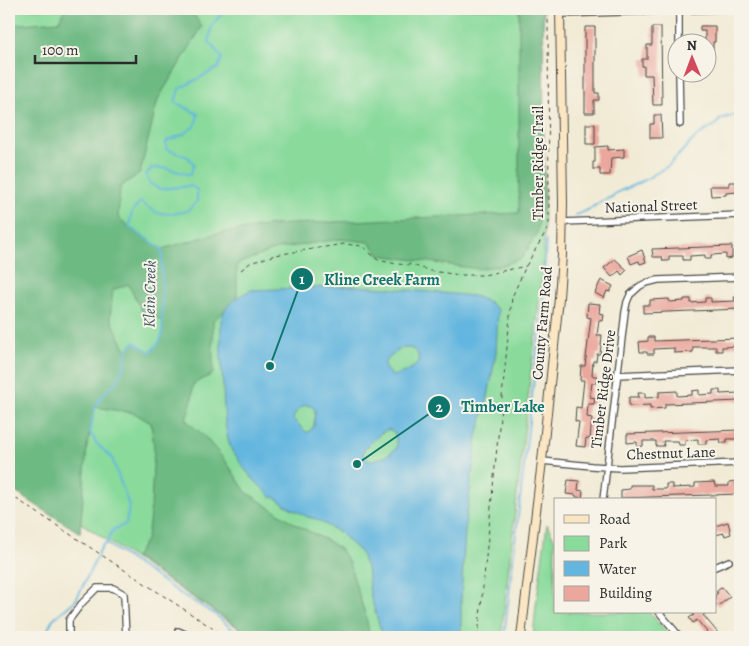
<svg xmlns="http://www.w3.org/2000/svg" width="749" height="646" viewBox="0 0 749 646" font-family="Alegreya,serif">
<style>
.green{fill:#89da9b;stroke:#5a8263}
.forest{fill:#6eba83;stroke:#4c7257;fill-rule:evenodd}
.water{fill:#64b6df;stroke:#487085;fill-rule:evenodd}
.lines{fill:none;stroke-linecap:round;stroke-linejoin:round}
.stream{stroke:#64b6df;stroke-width:2}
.building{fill:#eba79d}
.minor-casing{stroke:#494844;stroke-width:8}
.secondary-casing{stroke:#494844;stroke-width:10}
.path{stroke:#494844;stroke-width:1;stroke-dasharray:4 4;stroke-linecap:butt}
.minor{stroke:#fff;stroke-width:5.5}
.secondary{stroke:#fbe6c4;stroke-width:8}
.labels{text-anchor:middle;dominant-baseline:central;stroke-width:4;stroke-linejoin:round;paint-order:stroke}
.street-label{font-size:15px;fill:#2b2b2b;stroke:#f7f3e8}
.water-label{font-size:16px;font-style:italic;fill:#3c5561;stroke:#f7f3e8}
.leader{fill:none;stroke:#0f766e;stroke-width:2}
.callout-dot{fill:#0f766e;stroke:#f7f3e8;stroke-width:2}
.mark-label{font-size:15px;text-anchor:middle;font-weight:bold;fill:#fff}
.callout-label{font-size:16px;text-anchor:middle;font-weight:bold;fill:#0f766e;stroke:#f7f3e8;stroke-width:4;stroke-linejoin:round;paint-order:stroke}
</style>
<rect width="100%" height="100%" fill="#f7f3e8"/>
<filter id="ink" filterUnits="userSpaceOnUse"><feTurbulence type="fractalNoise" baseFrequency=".02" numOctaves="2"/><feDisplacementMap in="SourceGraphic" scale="10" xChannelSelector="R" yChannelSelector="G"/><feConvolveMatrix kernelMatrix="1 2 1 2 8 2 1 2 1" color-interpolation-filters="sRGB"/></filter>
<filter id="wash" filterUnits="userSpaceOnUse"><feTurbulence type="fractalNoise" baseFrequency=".0096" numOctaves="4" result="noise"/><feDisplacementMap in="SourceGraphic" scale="20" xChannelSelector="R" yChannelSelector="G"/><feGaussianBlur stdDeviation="1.12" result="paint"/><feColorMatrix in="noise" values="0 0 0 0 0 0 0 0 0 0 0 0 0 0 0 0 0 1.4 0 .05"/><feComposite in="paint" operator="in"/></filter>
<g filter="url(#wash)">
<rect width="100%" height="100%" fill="#f1ebd5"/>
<path class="green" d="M 9,9 L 543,9 L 544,258 L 501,637 L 252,637 L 81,523 L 81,522 L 9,473 Z
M 547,524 L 555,541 L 555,612 L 649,612 L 671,637 L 533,637 L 536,605 Z"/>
<path class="forest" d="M 65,9 L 190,9 L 202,27 L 158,99 L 140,173 L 120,187 L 118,217 L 129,227 L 162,249 L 215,234 L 272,225 L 519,213 L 519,9 L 543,9 L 544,208 L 540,212 L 537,234 L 522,258 L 504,265 L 478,269 L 380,255 L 369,242 L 340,239 L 277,249 L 237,264 L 237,298 L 213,321 L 213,374 L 193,384 L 192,400 L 186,420 L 206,438 L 227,463 L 246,492 L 297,525 L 328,541 L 340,549 L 349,563 L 366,617 L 370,637 L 253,637 L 135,558 L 147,538 L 151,507 L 154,447 L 151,423 L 134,413 L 95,407 L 87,447 L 80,533 L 9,488 L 9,25 L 59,21 ZM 128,284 L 142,311 L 162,321 C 162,339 163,340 150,352 L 134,342 L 126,350 L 110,317 L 113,290 Z"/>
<path class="water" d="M 356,286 L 388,288 L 474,296 L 489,302 L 498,310 L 496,352 L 488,397 L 477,436 L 468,506 L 466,514 L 461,599 L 461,637 L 383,637 L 370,595 L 367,568 L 364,563 L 361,553 L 340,533 L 316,519 L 308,517 L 287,506 L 274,497 L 271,497 C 259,484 245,473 237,457 C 236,455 233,453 232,451 C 224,433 224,407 223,387 C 222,369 220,351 221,333 C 221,327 220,320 223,314 C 226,304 242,294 251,290 ZM 407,348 L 413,349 L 418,354 L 419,362 C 411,370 404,373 392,376 L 385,368 L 385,362 L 399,349 ZM 305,405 L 311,406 L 315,409 L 314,426 L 309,432 L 306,432 L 293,419 C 294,413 300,408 305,405 ZM 389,429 L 395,433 L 397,448 L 385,457 L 368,461 L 363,455 L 364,450 L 381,433 Z"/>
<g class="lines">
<path class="stream" d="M 576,215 L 590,209 L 600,202 L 612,197 L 616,193 L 643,181 L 668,166 L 697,136 L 715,125 L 721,119 L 740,113
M 106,543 L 181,594 L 216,615 L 231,628 L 247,637
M 44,637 L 53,619 L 76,600 L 102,546 L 106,543 L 113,530 L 126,524 L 129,506 L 112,458 L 97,444 L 90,432 L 95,407 L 104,393 L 115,384 L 124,368 L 127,350 L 134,342 L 150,352 L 159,343 L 162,335 L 162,249 L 129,227 L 132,212 L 140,202 L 157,213 L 172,214 L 187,211 L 197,202 L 197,190 L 191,186 L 159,189 L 149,183 L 146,174 L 152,168 L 165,168 L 190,175 L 194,164 L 188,157 L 166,149 L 166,141 L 182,135 L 195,126 L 198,114 L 175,102 L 179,89 L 218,68 L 222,58 L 209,42 L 212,25 L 226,9
M 504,637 L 543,300 L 546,241"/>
</g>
<g id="blocks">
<path class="building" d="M 700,26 L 715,26 L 715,42 L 713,42 L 713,62 L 706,62 L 706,42 L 705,42 L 705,31 L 700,31 Z
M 585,27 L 595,27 L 595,93 L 599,93 L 599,100 L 594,100 L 594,113 L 585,113 Z
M 652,27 L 661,27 L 662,105 L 653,105 L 652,75 L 644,75 L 644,66 L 642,66 L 642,59 L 647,59 L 647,45 L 652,45 Z
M 654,115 L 661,115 L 662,138 L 650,138 L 650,124 L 654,124 Z
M 586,124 L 595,124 L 595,144 L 586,144 Z
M 608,146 L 608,150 L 624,149 L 624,157 L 611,158 L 610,175 L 600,175 L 600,169 L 593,169 L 593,162 L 595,162 L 595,147 Z
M 729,182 L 737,182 L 737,192 L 726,193 L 726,195 L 711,196 L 710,186 L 729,186 Z
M 732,246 L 732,258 L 726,259 L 726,254 L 711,255 L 711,259 L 705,259 L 705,255 L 690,256 L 690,260 L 683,260 L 683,256 L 669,256 L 669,261 L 663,261 L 662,257 L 653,257 L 652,249 Z
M 642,250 L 646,262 L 640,264 L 639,261 L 631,264 L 628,256 Z
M 615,259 L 627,270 L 622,275 L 619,271 L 612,277 L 604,268 Z
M 601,280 L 613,286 L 610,292 L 607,291 L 604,298 L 595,293 Z
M 734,297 L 740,297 L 740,309 L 643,313 L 643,305 L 650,305 L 650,300 L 669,299 L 669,302 L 684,301 L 684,299 L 691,299 L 691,303 L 705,302 L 705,298 L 711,298 L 711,302 L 735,301 Z
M 588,303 L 600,304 L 599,313 L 604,314 L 603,321 L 599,320 L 597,335 L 602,335 L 600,354 L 597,354 L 596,361 L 593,361 L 592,376 L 597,376 L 596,383 L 592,383 L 590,397 L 595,398 L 594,404 L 588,404 L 587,417 L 592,418 L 590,439 L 586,438 L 585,447 L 576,446 L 579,422 L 575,421 L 576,407 L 581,408 L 584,380 L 580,380 L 581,366 L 585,366 L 591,318 L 587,317 Z
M 648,337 L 654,337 L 654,341 L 740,338 L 740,346 L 722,347 L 722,351 L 716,351 L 716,347 L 693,347 L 693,352 L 674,353 L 674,348 L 654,349 L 654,354 L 647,354 L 647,352 L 640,352 L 639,342 L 648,341 Z
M 699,390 L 699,395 L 713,394 L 713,390 L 720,390 L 720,394 L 740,393 L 740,401 L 665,404 L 665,408 L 650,409 L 650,405 L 629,406 L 629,397 L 639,397 L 638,393 L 645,393 L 645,398 L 659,397 L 659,392 L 677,391 L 677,396 L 692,395 L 692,391 Z
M 740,430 L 740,439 L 727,439 L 727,443 L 721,443 L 720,439 L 706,440 L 706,444 L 698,444 L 698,439 L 685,440 L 685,445 L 679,445 L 678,441 L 663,441 L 664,446 L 656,446 L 656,441 L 643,441 L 643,446 L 637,447 L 637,442 L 627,443 L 627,434 Z
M 568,480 L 579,481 L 578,490 L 583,491 L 582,498 L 576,497 L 576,495 L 566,494 Z
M 736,481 L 736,486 L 740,485 L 740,494 L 621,498 L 621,490 L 630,489 L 630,485 L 652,485 L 652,489 L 666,489 L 666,484 L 672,484 L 672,488 L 695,487 L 695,483 L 714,482 L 715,486 L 729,486 L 729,482 Z
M 728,522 L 731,534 L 725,536 L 724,533 L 715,535 L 715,526 Z
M 722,587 L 730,597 L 718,606 L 715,603 L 715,595 L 718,593 L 716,592 Z
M 691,612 L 708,612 L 703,615 L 718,633 L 713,637 L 702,637 L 707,632 L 697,620 L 693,623 L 689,618 L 694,615 Z"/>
</g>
</g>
<g filter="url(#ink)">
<use href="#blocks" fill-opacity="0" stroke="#494844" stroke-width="1"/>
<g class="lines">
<defs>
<path id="minor" d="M 679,9 L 679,42
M 560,14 L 721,9
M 679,72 L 680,124
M 563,222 L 740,215
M 617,375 L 740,370
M 542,461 L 592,466 L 620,468 L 740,463
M 603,500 L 625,312 L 627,302 L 630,295 L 640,286 L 646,283 L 658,280 L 740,277
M 715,567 L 729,561
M 659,612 L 680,637
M 69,637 L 69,620 L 82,603 L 97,588 L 113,588 L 124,594 L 126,637
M 178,637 L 178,631 L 192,637"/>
<path id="secondary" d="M 521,637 L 542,461 L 559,298 L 562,255 L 563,203 L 560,9"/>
</defs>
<use href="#minor" class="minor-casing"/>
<use href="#secondary" class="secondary-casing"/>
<path class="path" d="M 241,270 L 250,263 L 275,255 L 344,244 L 362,246 L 378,260 L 396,264 L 412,265 L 431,271 L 460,275 L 484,275 L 526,266
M 9,494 L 226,637
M 478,637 L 512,297 L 526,266 L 549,226 L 548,9"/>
<use href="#minor" class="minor"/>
<use href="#secondary" class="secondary"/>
</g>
</g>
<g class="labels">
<g class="street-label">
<text transform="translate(538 163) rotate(-90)">Timber Ridge Trail</text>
<text transform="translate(651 206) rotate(-2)">National Street</text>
<text transform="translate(542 323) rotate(-85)">County Farm Road</text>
<text transform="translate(603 389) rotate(-83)">Timber Ridge Drive</text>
<text transform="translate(671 453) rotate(-2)">Chestnut Lane</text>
</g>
<g class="water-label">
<text transform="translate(150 294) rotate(-89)">Klein Creek</text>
</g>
</g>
<path class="leader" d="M270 366L302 279M357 464L439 407"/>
<g class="callout-dot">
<circle cx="270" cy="366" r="5"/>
<circle cx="357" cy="464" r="5"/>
<circle cx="302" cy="279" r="12"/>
<circle cx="439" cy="407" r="12"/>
</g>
<g class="mark-label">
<text x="302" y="284">1</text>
<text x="439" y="412">2</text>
</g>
<g class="callout-label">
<text x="382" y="285">Kline Creek Farm</text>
<text x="503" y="412">Timber Lake</text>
</g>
<rect width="749" height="646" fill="none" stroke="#f7f3e8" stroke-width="30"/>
<rect x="554" y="498" width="162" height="115" fill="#f7f3e8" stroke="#a5a39c"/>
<rect x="564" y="515" width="25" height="8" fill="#fbe6c4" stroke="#a5a39c"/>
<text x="599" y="524" font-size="15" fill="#2b2b2b">Road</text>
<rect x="564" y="536" width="25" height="15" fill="#89da9b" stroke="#a5a39c"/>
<text x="599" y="548" font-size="15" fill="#2b2b2b">Park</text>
<rect x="564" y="561" width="25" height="15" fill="#64b6df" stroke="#a5a39c"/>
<text x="599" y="574" font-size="15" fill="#2b2b2b">Water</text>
<rect x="564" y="586" width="25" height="15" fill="#eba79d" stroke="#a5a39c"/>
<text x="599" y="598" font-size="15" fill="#2b2b2b">Building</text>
<g transform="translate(692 58) rotate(359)"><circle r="24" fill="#f7f3e8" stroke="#a5a39c"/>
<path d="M0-4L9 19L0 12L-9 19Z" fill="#d1495b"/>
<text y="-8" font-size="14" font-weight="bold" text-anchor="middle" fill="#2b2b2b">N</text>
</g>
<path d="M35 55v8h101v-8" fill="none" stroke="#2b2b2b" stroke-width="2.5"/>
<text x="42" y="55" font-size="15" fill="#2b2b2b" stroke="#f7f3e8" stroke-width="4" paint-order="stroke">100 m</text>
</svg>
